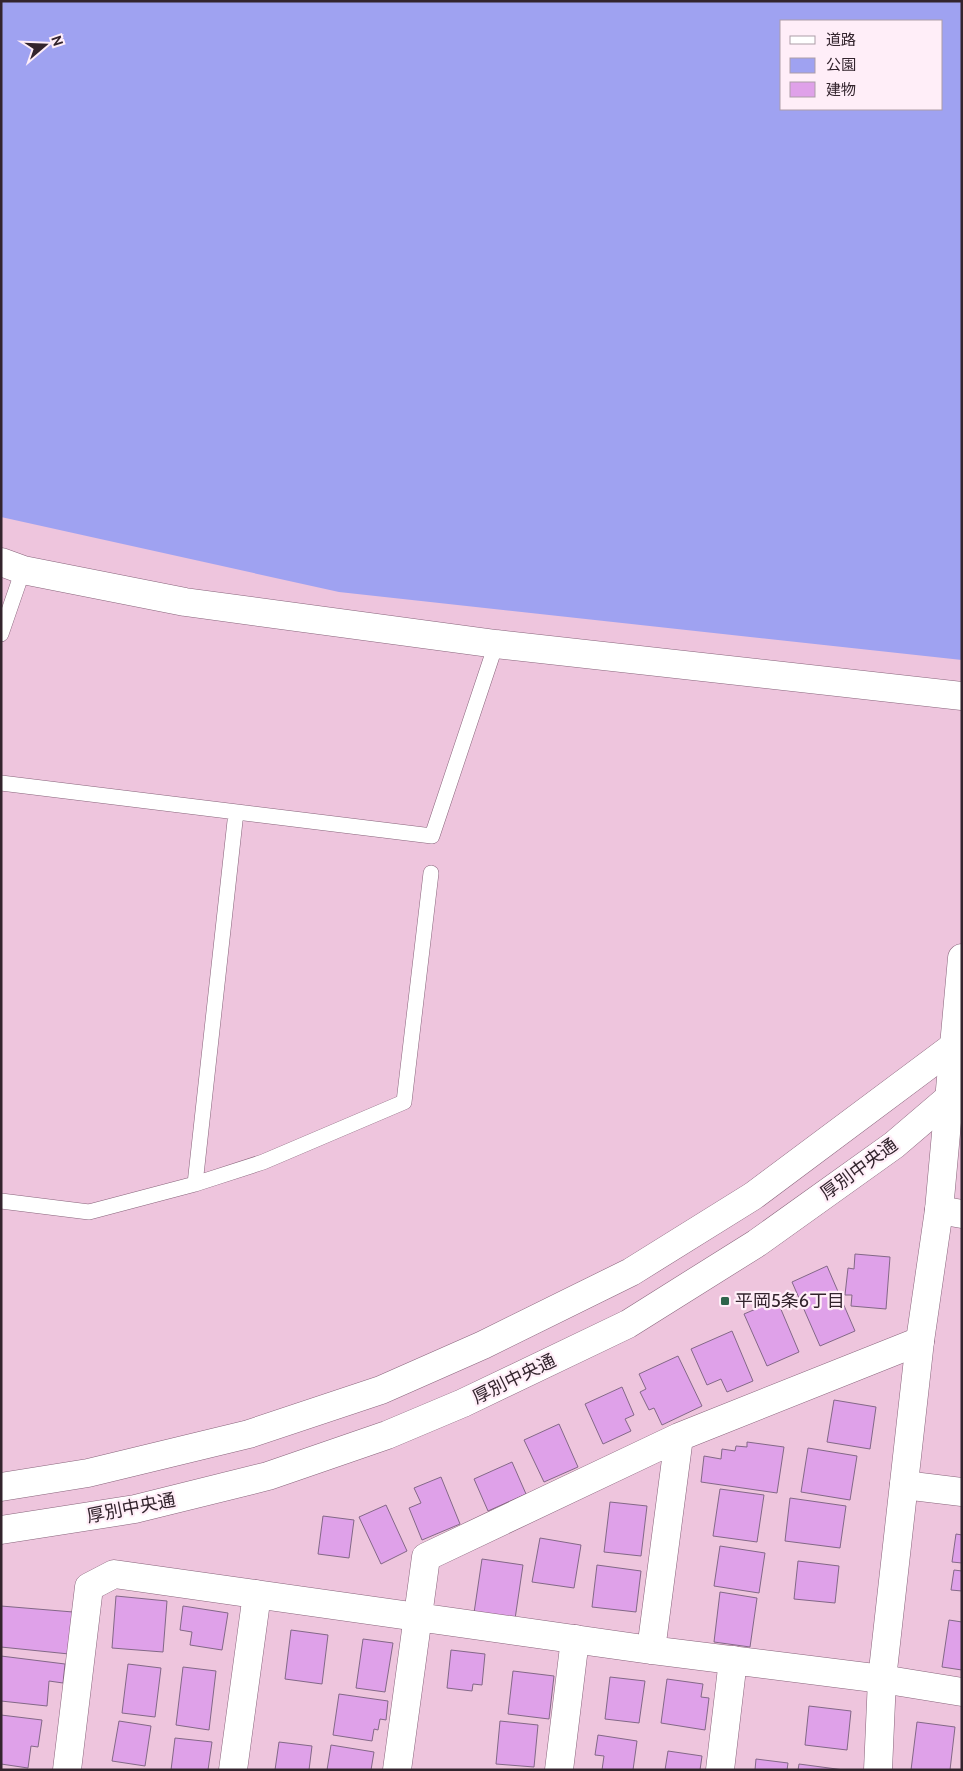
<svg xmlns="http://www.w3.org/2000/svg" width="963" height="1771" viewBox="0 0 963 1771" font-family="Cabin,'Noto Sans JP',sans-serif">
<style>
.green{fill:#9fa2f1;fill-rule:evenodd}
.building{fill:#dfa1e9;stroke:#836887}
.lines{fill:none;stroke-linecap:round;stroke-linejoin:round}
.service-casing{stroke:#88647b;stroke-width:16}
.minor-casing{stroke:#88647b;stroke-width:29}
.tertiary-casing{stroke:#88647b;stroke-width:29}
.secondary-casing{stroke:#88647b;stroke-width:29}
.service{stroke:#fff;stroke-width:15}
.minor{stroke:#fff;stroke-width:28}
.tertiary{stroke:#fff;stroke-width:28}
.secondary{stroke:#fff;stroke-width:28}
.poi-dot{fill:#2e644b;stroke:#ffeef8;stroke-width:2}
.labels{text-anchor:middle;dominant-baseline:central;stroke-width:4.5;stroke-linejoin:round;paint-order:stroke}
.street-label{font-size:18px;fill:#33242d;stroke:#ffeef8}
.poi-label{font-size:18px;fill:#33242d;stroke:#ffeef8;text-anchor:start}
</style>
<rect width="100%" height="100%" fill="#eec5dd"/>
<path class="green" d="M 1,1 L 962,1 L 962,660 L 339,592 L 1,517 ZM 782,21 L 942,21 L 942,109 L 782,109 Z"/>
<path class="building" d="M 855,1254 L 890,1257 L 886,1309 L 851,1306 L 852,1295 L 845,1295 L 848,1268 L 854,1269 Z
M 827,1266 L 855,1331 L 820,1346 L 792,1282 Z
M 777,1300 L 799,1352 L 767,1366 L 744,1314 Z
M 732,1331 L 753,1381 L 727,1392 L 721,1379 L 707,1385 L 691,1349 Z
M 678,1356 L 702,1406 L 662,1425 L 654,1408 L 649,1410 L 640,1392 L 646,1389 L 639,1374 Z
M 622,1387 L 634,1415 L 625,1419 L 631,1431 L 603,1444 L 585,1404 Z
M 834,1400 L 876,1407 L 870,1449 L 827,1442 Z
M 559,1424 L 578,1467 L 544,1482 L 524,1440 Z
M 747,1442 L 784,1447 L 777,1493 L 701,1482 L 704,1456 L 721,1459 L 722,1449 L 735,1451 L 736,1446 L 747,1447 Z
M 808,1448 L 857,1456 L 850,1500 L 801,1492 Z
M 512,1462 L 526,1494 L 488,1511 L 474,1479 Z
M 441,1477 L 460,1524 L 422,1540 L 409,1508 L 421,1503 L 414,1488 Z
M 720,1489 L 764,1495 L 757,1542 L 713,1536 Z
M 790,1498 L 846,1506 L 840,1548 L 785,1541 Z
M 610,1502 L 647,1506 L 641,1556 L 604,1552 Z
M 386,1505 L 407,1551 L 381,1564 L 359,1517 Z
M 323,1516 L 354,1520 L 349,1558 L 318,1554 Z
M 956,1534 L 962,1535 L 962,1563 L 952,1562 Z
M 540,1538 L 581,1545 L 574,1588 L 532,1582 Z
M 720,1546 L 765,1553 L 759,1593 L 714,1586 Z
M 482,1559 L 523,1565 L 515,1619 L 474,1613 Z
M 798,1561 L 839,1566 L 835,1603 L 794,1599 Z
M 597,1565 L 641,1571 L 636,1612 L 592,1607 Z
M 954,1570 L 962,1571 L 962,1591 L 951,1590 Z
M 720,1592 L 757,1598 L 750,1647 L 714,1642 Z
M 116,1596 L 167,1601 L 163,1652 L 112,1648 Z
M 1,1606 L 73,1612 L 69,1654 L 1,1647 Z
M 183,1606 L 228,1613 L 222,1650 L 190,1645 L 192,1632 L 180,1630 Z
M 949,1620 L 962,1622 L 962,1670 L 942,1667 Z
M 291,1630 L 328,1635 L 322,1684 L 285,1679 Z
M 363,1639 L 393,1643 L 385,1692 L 356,1688 Z
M 451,1650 L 485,1654 L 482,1685 L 473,1684 L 472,1691 L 447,1688 Z
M 1,1656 L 65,1664 L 63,1683 L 49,1681 L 47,1706 L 1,1701 Z
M 128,1664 L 161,1668 L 155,1717 L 122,1713 Z
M 183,1667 L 216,1671 L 209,1730 L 176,1725 Z
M 513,1671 L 554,1676 L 549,1719 L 508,1714 Z
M 610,1677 L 645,1681 L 639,1723 L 605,1719 Z
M 667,1679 L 703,1684 L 701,1697 L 709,1698 L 705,1730 L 661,1723 Z
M 339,1694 L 388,1701 L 386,1720 L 380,1719 L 378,1730 L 374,1729 L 372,1741 L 333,1735 Z
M 809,1706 L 851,1711 L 847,1750 L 805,1745 Z
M 1,1715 L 42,1720 L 38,1747 L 31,1746 L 28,1768 L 1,1764 Z
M 119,1721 L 151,1726 L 145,1766 L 112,1761 Z
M 500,1721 L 538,1725 L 534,1767 L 496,1764 Z
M 917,1722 L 955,1727 L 950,1770 L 911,1770 Z
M 598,1735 L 637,1741 L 633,1770 L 602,1770 L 604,1756 L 595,1755 Z
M 175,1738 L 212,1742 L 208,1770 L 171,1770 Z
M 279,1742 L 312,1746 L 309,1770 L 275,1770 Z
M 331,1745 L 374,1752 L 371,1770 L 327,1770 Z
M 668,1751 L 702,1756 L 700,1770 L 665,1770 Z
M 756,1759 L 788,1763 L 787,1770 L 755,1770 Z
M 799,1764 L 844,1770 L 798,1770 Z"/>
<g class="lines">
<defs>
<path id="service" d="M 1,634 L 23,570
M 1,783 L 432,836 L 496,644
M 195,1184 L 263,1162 L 404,1102 L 431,873
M 1,1201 L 89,1212 L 195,1184 L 236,812"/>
<path id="minor" d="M 939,1210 L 962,1214
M 904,1485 L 962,1492
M 651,1650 L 679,1437
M 67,1770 L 89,1587 L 114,1574 L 651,1650 L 882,1679 L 962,1692
M 233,1770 L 257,1594
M 397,1770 L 426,1557 L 679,1437 L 920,1341
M 559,1770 L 575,1639
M 720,1770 L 733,1660"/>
<path id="tertiary" d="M 1,562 L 23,570 L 185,602 L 496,644 L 962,696
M 878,1770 L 882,1679 L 920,1341 L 939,1210 L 962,958"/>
<path id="secondary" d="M 1,1487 L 88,1473 L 249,1434 L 381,1390 L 483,1345 L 631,1272 L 753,1196 L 962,1040
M 1,1530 L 135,1509 L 268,1476 L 387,1435 L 463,1403 L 628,1324 L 757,1243 L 894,1145 L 962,1087"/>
</defs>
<use href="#service" class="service-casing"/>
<use href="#minor" class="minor-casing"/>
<use href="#tertiary" class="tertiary-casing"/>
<use href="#secondary" class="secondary-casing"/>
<use href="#service" class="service"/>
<use href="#minor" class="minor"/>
<use href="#tertiary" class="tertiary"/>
<use href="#secondary" class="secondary"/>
</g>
<rect class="poi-dot" x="720" y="1296" width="10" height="10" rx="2.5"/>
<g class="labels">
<g class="street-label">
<text transform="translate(859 1169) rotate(-36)">厚別中央通</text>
<text transform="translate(514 1379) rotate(-26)">厚別中央通</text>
<text transform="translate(131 1508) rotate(-11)">厚別中央通</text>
</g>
<g class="poi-label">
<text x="735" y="1301">平岡5条6丁目</text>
</g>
</g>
<rect width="963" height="1771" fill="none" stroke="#33242d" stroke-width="5"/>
<rect x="780" y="20" width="162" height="90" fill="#ffeef8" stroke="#ad9da7"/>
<rect x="790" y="36" width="25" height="8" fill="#ffffff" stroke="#ad9da7"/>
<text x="826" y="45" font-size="15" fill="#33242d">道路</text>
<rect x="790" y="58" width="25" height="15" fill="#9fa2f1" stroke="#ad9da7"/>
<text x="826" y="70" font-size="15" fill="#33242d">公園</text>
<rect x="790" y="82" width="25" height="15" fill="#dfa1e9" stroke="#ad9da7"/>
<text x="826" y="95" font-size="15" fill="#33242d">建物</text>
<g transform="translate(45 45) rotate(71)" stroke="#ffeef8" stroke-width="4" paint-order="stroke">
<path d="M0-4L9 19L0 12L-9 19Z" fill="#33242d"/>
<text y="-8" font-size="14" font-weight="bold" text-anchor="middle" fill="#33242d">N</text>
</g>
</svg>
